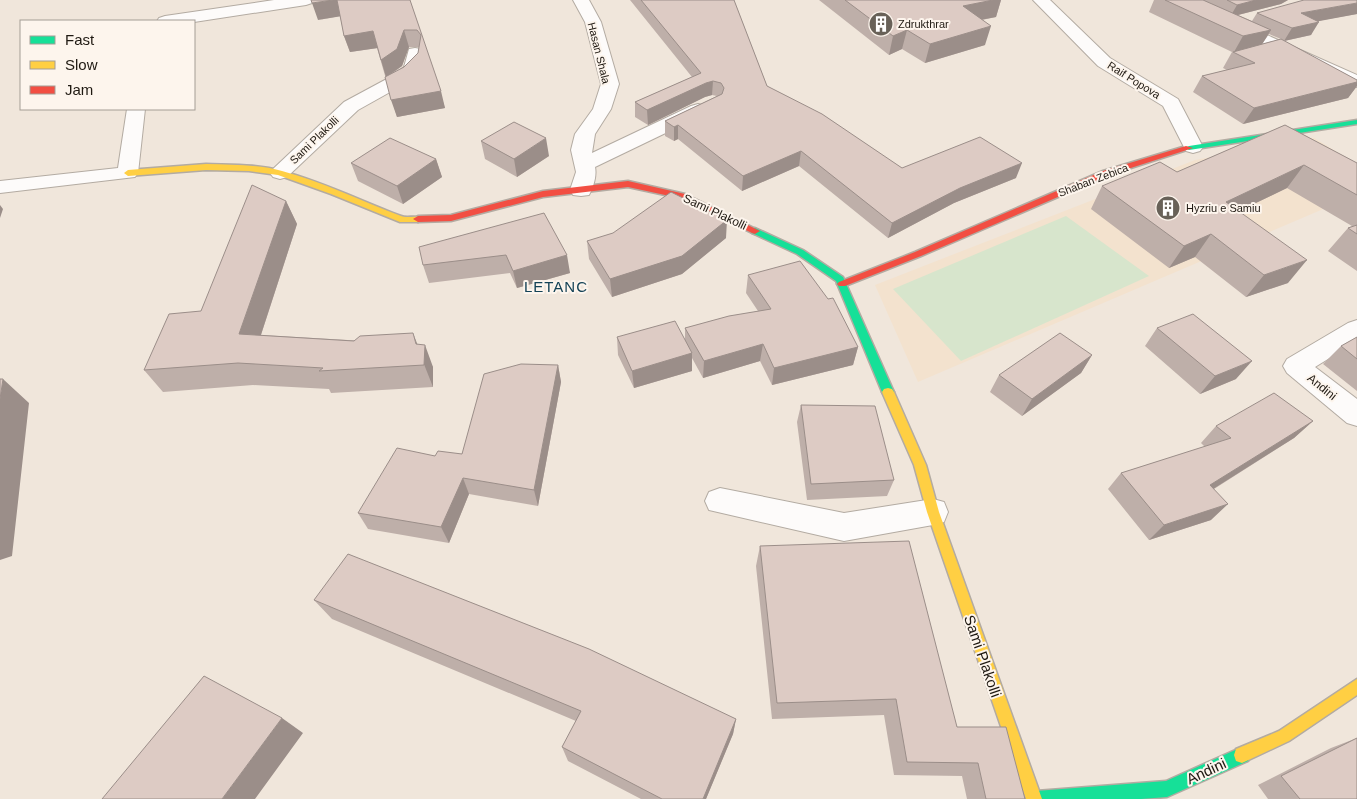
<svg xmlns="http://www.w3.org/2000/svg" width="1357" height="799" viewBox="0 0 1357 799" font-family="Arial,sans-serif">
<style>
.built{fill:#f3e2ce}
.green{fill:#d7e5cc}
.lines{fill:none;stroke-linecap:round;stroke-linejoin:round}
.street-casing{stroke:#b3aba2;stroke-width:2}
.fast-casing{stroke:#b3aba2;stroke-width:3}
.slow-casing{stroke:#b3aba2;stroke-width:3}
.jam-casing{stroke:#b3aba2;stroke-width:3}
.street{fill:#fdfbfa;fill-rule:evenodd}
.fast{fill:#16e098;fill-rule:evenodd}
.slow{fill:#ffcf43;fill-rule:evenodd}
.jam{fill:#f24e42;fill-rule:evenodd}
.wall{fill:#beafa9;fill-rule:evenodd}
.shaded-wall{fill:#9b8e89}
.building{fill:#ddcbc4;stroke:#9b8e89}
.labels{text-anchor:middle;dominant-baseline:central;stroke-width:4;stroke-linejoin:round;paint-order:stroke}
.far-poi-label{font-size:11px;fill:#1f1912;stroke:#fdf5ed;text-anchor:start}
.far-street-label{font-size:11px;fill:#1f1912;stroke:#fdf5ed}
.street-label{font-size:12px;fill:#1f1912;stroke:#fdf5ed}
.quarter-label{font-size:15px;letter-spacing:1px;fill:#144256;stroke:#fdf5ed}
.near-street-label{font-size:15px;fill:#1f1912;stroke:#fdf5ed}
</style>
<rect width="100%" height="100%" fill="#f0e6db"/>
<path class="built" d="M 1314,138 L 1357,164 L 1328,207 L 918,382 L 875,285 L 1195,160 Z"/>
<path class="green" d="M 1066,216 L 1149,276 L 961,361 L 893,289 Z"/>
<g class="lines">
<defs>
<path id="street" d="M 274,0 L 314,0 L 312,3 L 306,5 L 194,22 L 157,21 L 159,18 L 165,16 Z
M 573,0 L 589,0 L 601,22 L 619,84 L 611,109 L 595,134 L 592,153 L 691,106 L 698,104 L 705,106 L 707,110 L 705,114 L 595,167 C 597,176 593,188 589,195 L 581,196 L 573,195 L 570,190 L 576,172 L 571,150 L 575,134 L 593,109 L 601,84 L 585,22 Z
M 1033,0 L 1050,0 L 1110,58 L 1178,99 L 1203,147 L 1200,151 L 1193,153 L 1186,151 L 1163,106 L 1098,66 Z
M 1167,0 L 1188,0 L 1357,75 L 1357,87 L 1169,3 Z
M 415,48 L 421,49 L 424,53 L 421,69 L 408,82 L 358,110 L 287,177 L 280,179 L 273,177 L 270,173 L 273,169 L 344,102 L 396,74 L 404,67 L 409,49 Z
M 127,109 L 145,109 L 138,173 L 135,177 L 0,193 L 0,181 L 118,168 Z
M 1357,320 L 1357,341 L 1315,367 L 1357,399 L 1357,426 L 1347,423 L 1287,373 L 1283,366 L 1287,359 L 1348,323 Z
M 720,488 L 844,513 L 933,499 L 944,502 L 948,512 L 944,522 L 933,525 L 844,541 L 709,510 L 705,501 L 709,492 Z"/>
<path id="fast" d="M 1357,120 L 1357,124 L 1189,150 L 1185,148 L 1189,146 Z
M 755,228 L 803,250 L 843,277 L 894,392 L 892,395 L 884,395 L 882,392 L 836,281 L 797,254 L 752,233 L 750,231 Z
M 1242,747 L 1248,749 L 1250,755 L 1248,761 L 1167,797 L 1141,799 L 1028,799 L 1030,793 L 1036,791 L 1166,781 Z"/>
<path id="slow" d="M 206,164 C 231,165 258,164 282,171 C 323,182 361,201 401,216 C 408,219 417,214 423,219 L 418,222 L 400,222 L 331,194 L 278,175 L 249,171 L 206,170 L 128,176 L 124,173 L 128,170 Z
M 888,388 L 892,389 L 894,392 L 926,465 L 939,512 L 1042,799 L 1026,799 L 927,512 L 914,465 L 882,392 L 884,389 Z
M 1357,679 L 1357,695 L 1289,741 L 1242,763 L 1236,761 L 1234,755 L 1236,749 L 1279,731 Z"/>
<path id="jam" d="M 1186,146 L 1193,148 L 1109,175 L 921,256 L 845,286 L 839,286 L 837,284 L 839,282 L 915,252 L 1103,171 Z
M 628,181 L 685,194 L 760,231 L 755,234 L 752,233 L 679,198 L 628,187 L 543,197 L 451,221 L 418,222 L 413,219 L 418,216 L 451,215 L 543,191 Z"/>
</defs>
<use href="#street" class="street-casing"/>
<use href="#fast" class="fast-casing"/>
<use href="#slow" class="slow-casing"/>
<use href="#jam" class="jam-casing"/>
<use href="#street" class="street"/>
<use href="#fast" class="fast"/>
<use href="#slow" class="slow"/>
<use href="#jam" class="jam"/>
</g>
<path class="wall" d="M 410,0 L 445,108 L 397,117 L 377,48 L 350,52 L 344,36 L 340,16 L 318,20 ZM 409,47 L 419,47 L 418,53 L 404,67 L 393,73 L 402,66 Z
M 630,0 L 734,0 L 767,86 L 902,168 L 1016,178 L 954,203 L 888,238 L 799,166 L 742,191 L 678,139 L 674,141 L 665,136 L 665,121 L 717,96 L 712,95 L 705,97 L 648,125 L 635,117 L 635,102 L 692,77 Z
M 819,0 L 1001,0 L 996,17 L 982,20 L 985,45 L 925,63 L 902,49 L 889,55 Z
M 1154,0 L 1288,0 L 1281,4 L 1238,15 L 1252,21 L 1257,13 L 1357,14 L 1317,21 L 1311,35 L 1284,41 L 1357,80 L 1357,86 L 1348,98 L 1243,124 L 1193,92 L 1202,76 L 1227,70 L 1223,68 L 1232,52 L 1149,12 ZM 1269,34 L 1281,39 L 1262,44 Z
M 1285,125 L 1357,163 L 1357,271 L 1328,251 L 1348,228 L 1352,226 L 1287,188 L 1239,211 L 1288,283 L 1246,297 L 1195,257 L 1169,268 L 1091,209 L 1102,186 L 1177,172 Z
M 481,141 L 549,156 L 517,177 L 485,159 Z
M 436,159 L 442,177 L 403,204 L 358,181 L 351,163 Z
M 286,201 L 297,224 L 261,335 L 417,344 L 433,367 L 433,387 L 331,393 L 329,389 L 253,385 L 163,392 L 144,370 L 201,311 Z
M 544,213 L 570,273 L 517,288 L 510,273 L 429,283 L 423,265 Z
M 726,238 L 682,274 L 612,297 L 589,259 L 587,241 Z
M 748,275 L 858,347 L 853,365 L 772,385 L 760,361 L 703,378 L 692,358 L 692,371 L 634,388 L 618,355 L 617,337 L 685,340 L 685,328 L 758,311 L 746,293 Z
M 1157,328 L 1236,379 L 1200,394 L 1145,346 Z
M 1357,337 L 1357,391 L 1323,364 L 1341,346 Z
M 1092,355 L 1081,373 L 1022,416 L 990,392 L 999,375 Z
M 558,365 L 561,382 L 538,506 L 469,494 L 449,543 L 368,529 L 358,513 L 435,456 L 462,454 Z
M 801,405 L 894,480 L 887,496 L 807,500 L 797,422 Z
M 1313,421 L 1294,438 L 1214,489 L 1211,520 L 1149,540 L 1108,489 L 1121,473 L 1205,447 L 1201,443 L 1216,426 Z
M 760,546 L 957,727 L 1025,799 L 967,799 L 962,776 L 894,775 L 884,715 L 772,719 L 756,566 Z
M 314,600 L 736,719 L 733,734 L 706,799 L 641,799 L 568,761 L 562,747 L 576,721 L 332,619 Z
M 1357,738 L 1357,799 L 1268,799 L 1258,785 L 1331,748 Z"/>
<path class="shaded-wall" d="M 333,0 L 337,0 L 342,16 L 318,20 L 312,3 Z
M 993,0 L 1001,0 L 996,17 L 958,24 L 963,6 Z
M 1256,0 L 1288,0 L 1281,4 L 1230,17 L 1237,5 Z
M 1357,3 L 1357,14 L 1293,26 L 1301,13 Z
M 1319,22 L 1311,35 L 1284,41 L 1292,28 Z
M 991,26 L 985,45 L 925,63 L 930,44 Z
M 404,30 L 409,47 L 402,66 L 386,77 L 381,60 Z
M 907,30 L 902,49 L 889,55 L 893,36 Z
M 1271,30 L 1261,46 L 1234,52 L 1243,36 Z
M 373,31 L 378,48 L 350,52 L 344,36 Z
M 713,81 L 712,95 L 705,97 L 648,125 L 647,110 L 706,83 Z
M 1357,82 L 1357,86 L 1348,98 L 1243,124 L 1254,108 Z
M 441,91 L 445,108 L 397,117 L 391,100 Z
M 678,125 L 678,139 L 674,141 L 674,127 Z
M 546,138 L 549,156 L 517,177 L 514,159 Z
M 801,151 L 799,166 L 742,191 L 743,176 Z
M 436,159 L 442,177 L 403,204 L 397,186 Z
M 1022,163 L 1016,178 L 954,203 L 888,238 L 892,223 L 960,188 Z
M 1304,165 L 1287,188 L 1210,225 L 1226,202 Z
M 286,201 L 297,224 L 254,356 L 239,334 Z
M 0,205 L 3,209 L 0,218 Z
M 727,220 L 726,238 L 682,274 L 612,297 L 610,279 Z
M 1211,234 L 1195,257 L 1169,268 L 1184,246 Z
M 567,255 L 570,273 L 517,288 L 513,271 Z
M 1307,260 L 1288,283 L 1246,297 L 1264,275 Z
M 413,333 L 422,356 L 425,345 L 433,367 L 433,387 L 416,344 Z
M 763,344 L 760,361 L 703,378 L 704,361 Z
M 858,347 L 853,365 L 772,385 L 774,368 Z
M 692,353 L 692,371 L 634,388 L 632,371 Z
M 1092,355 L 1081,373 L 1022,416 L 1032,399 Z
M 1252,361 L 1236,379 L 1200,394 L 1215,376 Z
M 558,365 L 561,382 L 538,506 L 534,490 Z
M 3,379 L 29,403 L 12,556 L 0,560 L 0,399 Z
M 1313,421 L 1294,438 L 1194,501 L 1210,485 Z
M 463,478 L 469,494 L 449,543 L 441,527 Z
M 1228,504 L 1211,520 L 1149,540 L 1164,525 Z
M 282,718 L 303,733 L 255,799 L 222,799 Z
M 736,719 L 733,734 L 706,799 L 703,799 Z"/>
<path class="building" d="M 311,0 L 333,0 L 312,3 Z
M 337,0 L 410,0 L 441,91 L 391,100 L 385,77 L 404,67 L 418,53 L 421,35 L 417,30 L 404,30 L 397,49 L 381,60 L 373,31 L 344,36 Z
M 641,0 L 734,0 L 767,86 L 822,114 L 902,168 L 980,137 L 1022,163 L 960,188 L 892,223 L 801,151 L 743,176 L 678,125 L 674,127 L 665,121 L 722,94 L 724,88 L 721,83 L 713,81 L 706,83 L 647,110 L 635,102 L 701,73 Z
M 845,0 L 993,0 L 963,6 L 991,26 L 930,44 L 907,30 L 893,36 Z
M 1165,0 L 1203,0 L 1271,30 L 1243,36 Z
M 1227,0 L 1256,0 L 1237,5 Z
M 1304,0 L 1357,0 L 1357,3 L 1301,13 L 1319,22 L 1292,28 L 1257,13 Z
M 1281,39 L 1357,80 L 1357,82 L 1254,108 L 1202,76 L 1255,63 L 1233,52 Z
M 514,122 L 546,138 L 514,159 L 481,141 Z
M 1285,125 L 1357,163 L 1357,195 L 1304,165 L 1226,202 L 1307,260 L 1264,275 L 1211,234 L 1184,246 L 1102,186 L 1160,162 L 1177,172 Z
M 390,138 L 436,159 L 397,186 L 351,163 Z
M 252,185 L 286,201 L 239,334 L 354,341 L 360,336 L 413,333 L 416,344 L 425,345 L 424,365 L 319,371 L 323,368 L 238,363 L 144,370 L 169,314 L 201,311 Z
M 671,192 L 727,220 L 682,256 L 610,279 L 587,241 L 613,233 Z
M 544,213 L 567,255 L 513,271 L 506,255 L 423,265 L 419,247 Z
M 1357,225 L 1357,234 L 1348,228 Z
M 800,261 L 828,299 L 833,298 L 858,347 L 774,368 L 763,344 L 704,361 L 685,328 L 729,316 L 771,309 L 748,275 Z
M 1193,314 L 1252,361 L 1215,376 L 1157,328 Z
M 675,321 L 692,353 L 632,371 L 617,337 Z
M 1060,333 L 1092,355 L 1032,399 L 999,375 Z
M 1357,337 L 1357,359 L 1341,346 Z
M 521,364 L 558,365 L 534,490 L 463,478 L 441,527 L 358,513 L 397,448 L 435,456 L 438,451 L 462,454 L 484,374 Z
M 0,379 L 3,379 L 0,399 Z
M 1274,393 L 1313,421 L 1210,485 L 1228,504 L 1164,525 L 1121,473 L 1231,438 L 1216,426 Z
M 801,405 L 875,406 L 894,480 L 811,484 Z
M 909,541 L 957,727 L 1006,727 L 1025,799 L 986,799 L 978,763 L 907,762 L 896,699 L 777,703 L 760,546 Z
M 348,554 L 589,649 L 736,719 L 703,799 L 662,799 L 562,747 L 581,711 L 314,600 Z
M 204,676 L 282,718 L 222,799 L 102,799 Z
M 1357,738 L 1357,799 L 1300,799 L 1281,776 Z"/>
<defs>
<symbol id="building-disc" viewBox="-11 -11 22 22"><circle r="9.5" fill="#686158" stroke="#fdf5ed"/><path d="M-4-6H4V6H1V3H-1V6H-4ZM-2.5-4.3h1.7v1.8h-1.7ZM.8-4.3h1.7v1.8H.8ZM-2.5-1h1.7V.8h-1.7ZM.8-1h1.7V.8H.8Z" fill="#fff"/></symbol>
</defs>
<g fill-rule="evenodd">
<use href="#building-disc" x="867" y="10" width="28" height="28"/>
<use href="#building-disc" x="1154" y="194" width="28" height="28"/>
</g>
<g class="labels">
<g class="far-poi-label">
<text x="898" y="24">Zdrukthrar</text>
<text x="1186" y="208">Hyzriu e Samiu</text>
</g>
<g class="far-street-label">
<text transform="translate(599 53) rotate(76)">Hasan Shala</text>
<text transform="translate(1134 80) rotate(32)">Raif Popova</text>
<text transform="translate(314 140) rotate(-44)">Sami Plakolli</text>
<text transform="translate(1093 180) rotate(-21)">Shaban Zebica</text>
</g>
<g class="street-label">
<text transform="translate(715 212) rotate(25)">Sami Plakolli</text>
<text transform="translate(1322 387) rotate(39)">Andini</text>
</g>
<g class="quarter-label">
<text x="556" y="286">LETANC</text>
</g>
<g class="near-street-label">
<text transform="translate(983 656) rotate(71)">Sami Plakolli</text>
<text transform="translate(1206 771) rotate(-25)">Andini</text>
</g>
</g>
<rect x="20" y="20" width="175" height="90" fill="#fdf5ed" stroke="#a49d95"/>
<rect x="30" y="36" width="25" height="8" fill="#16e098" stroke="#a49d95"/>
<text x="65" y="45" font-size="15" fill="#1f1912">Fast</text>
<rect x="30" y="61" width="25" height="8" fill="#ffcf43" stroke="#a49d95"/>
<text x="65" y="70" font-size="15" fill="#1f1912">Slow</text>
<rect x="30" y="86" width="25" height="8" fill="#f24e42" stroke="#a49d95"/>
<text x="65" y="95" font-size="15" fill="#1f1912">Jam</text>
</svg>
